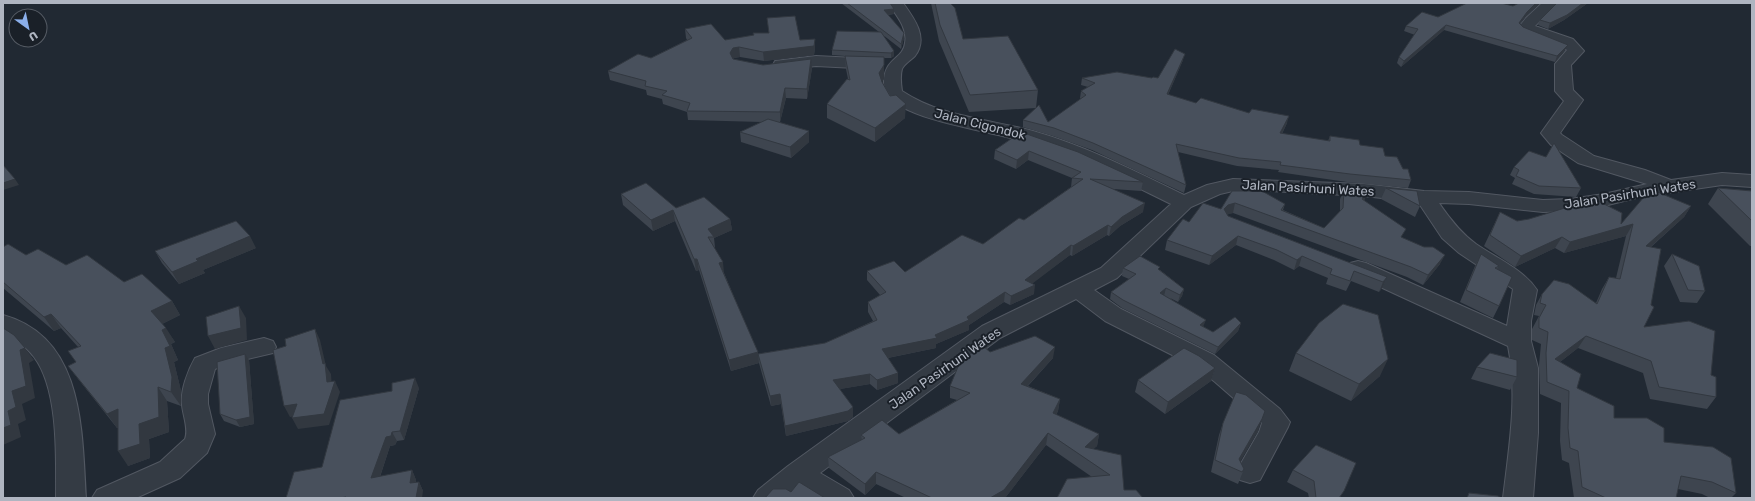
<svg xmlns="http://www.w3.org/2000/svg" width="1755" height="501" viewBox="0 0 1755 501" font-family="Rubik,sans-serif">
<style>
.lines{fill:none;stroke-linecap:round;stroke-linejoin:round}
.minor-casing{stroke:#525862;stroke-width:2}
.tertiary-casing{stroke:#525862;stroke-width:2}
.minor{fill:#343b44;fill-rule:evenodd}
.tertiary{fill:#343b44;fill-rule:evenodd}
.wall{fill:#3e454f}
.shaded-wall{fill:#323840}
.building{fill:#48505c;stroke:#323840}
.labels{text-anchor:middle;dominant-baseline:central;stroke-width:4;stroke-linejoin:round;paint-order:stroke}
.street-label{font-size:13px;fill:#afb5c1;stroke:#1a2028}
</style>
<rect width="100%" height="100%" fill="#212933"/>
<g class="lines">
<defs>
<path id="minor" d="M 888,3 L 903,3 C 914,18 929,38 915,56 C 911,60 904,64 902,69 C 900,76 901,84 902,91 C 941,117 989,119 1033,131 C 1086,146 1135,171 1184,195 L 1207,185 L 1233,179 L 1364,184 L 1424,191 L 1469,192 L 1543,200 L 1570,199 L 1604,194 L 1647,184 L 1578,163 L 1551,145 L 1541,133 L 1564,101 L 1555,91 L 1555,64 L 1567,50 C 1555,39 1526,40 1518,28 L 1526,18 L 1542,3 L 1558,3 L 1535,26 L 1573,39 L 1584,51 L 1571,65 L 1573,90 L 1583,100 L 1560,133 L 1562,135 L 1594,156 L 1645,170 L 1671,180 L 1722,173 L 1752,175 L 1752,187 L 1722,185 L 1640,197 L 1604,206 L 1570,211 L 1543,212 L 1469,204 L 1439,203 C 1450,219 1461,233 1476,244 C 1496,258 1523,269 1537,290 L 1531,321 L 1531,341 L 1538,368 L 1538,433 L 1533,498 L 1503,498 C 1509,448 1518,395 1508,346 L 1350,273 L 1347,268 L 1350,263 L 1358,261 L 1366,263 L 1507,326 L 1513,289 L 1459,253 L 1442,238 L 1418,202 L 1364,196 L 1270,191 L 1233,191 L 1220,194 L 1191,207 L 1117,278 L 1094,290 L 1121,309 L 1214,355 L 1280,409 L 1290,422 L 1288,427 L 1260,480 L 1250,483 L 1240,480 L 1236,472 L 1259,432 L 1262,423 L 1215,382 L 1196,367 L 1105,321 L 1076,299 L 1000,338 L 820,473 L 849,490 L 854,498 L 815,498 L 800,489 L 789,498 L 753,498 L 758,490 L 788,466 L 982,326 L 1101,268 L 1171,204 C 1128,183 1086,161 1041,146 C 1004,133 911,123 887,96 C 885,93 885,88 884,84 C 883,58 903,60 905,43 C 908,28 896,15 888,3 Z
M 816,56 L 875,59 L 881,60 L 883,64 L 881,68 L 875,69 L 816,66 L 781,70 L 775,69 L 773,65 L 775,61 Z
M 264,338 L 273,341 L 276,347 L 273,353 L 227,364 L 215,369 L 208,394 L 208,404 L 215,434 L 207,453 L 180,478 L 136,498 L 92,498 L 97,490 L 160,462 L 185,439 C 189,429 183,416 182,405 C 180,391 188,370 195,358 L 221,348 Z"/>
<path id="tertiary" d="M 3,315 C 84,337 82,430 86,498 L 56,498 C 56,458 59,390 34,357 C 26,346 15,339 3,333 Z"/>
</defs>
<use href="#minor" class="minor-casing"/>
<use href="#tertiary" class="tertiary-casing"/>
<use href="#minor" class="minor"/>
<use href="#tertiary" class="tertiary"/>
</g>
<path class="wall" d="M 841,3 L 890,3 L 894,14 L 888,15 L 904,33 L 904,38 L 901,49 L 883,35 L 894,51 L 894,56 L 891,58 L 884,58 L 884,79 L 882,82 L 905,118 L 875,142 L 827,118 L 827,104 L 848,79 L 846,69 L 845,56 L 832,55 L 832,50 L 879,32 Z
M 931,3 L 950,3 L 963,39 L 1038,90 L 1036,108 L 969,112 L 939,41 Z
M 1519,3 L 1540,3 L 1525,17 L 1520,24 L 1523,27 L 1565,50 L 1555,62 L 1444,30 L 1401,67 L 1397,63 L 1399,57 L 1415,35 L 1404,31 L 1406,26 L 1438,17 L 1513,6 Z
M 1557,3 L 1588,3 L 1564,20 L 1548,29 L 1538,25 L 1540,20 Z
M 767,18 L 800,40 L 815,39 L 815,48 L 814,55 L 764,61 L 740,57 L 734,58 L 733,59 L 763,65 L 812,68 L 807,99 L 786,98 L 780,122 L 778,122 L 809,131 L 809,142 L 791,158 L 741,142 L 740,132 L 762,122 L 688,120 L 687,112 L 663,104 L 662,99 L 647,95 L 646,90 L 610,80 L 608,71 L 651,58 L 687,40 L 686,38 L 685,29 L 725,40 L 769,33 Z
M 1183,60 L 1168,95 L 1196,103 L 1249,113 L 1287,123 L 1282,134 L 1328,141 L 1330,136 L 1360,145 L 1385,156 L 1403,169 L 1411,180 L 1408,188 L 1347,182 L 1278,172 L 1279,170 L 1237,166 L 1178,152 L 1186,185 L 1184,193 L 1092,150 L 1053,136 L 1023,127 L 1023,120 L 1048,122 L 1081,99 L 1080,98 L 1081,91 L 1088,87 L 1081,85 L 1082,78 L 1158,78 Z
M 1021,132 L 1143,182 L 1141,191 L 1113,189 L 1143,212 L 1120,226 L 1109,236 L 1107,235 L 1072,256 L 1070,255 L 1032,283 L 1034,294 L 1010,305 L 1004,302 L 969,325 L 969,330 L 936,344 L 936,348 L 888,358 L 898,373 L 898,383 L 877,390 L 870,384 L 840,389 L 853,417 L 848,421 L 786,436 L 781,404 L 771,406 L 759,363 L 731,371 L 699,270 L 696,271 L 675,221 L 653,231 L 623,205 L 621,194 L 676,208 L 730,219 L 732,230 L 714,238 L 715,247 L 714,248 L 724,273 L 758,354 L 825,343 L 873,321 L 868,312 L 868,302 L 880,295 L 867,280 L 867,271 L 905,272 L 983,244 L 1024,220 L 1071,187 L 1072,178 L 1028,160 L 1016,169 L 994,159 L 995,150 Z
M 1514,167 L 1581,188 L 1576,197 L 1534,194 L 1512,184 L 1515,178 L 1510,175 Z
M 1386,188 L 1420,206 L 1415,217 L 1381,199 Z
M 1718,188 L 1752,191 L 1752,246 L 1750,246 L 1708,204 Z
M 1344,190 L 1368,190 L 1364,200 L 1402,238 L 1440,264 L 1423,285 L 1407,277 L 1233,213 L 1227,214 L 1228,216 L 1387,277 L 1383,287 L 1379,292 L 1351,281 L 1346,291 L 1326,284 L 1328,278 L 1299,266 L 1294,270 L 1274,260 L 1236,245 L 1209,265 L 1165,250 L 1167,240 L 1189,222 L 1221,209 L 1232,191 L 1285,204 L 1283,210 L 1324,228 L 1340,212 L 1340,199 Z
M 1691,206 L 1684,217 L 1651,247 L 1644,327 L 1711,375 L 1716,397 L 1707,409 L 1650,399 L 1643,373 L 1578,348 L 1560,362 L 1577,388 L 1614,418 L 1664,442 L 1736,493 L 1731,498 L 1710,498 L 1702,494 L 1678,489 L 1676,498 L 1574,498 L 1569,463 L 1562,460 L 1560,441 L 1561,403 L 1540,394 L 1539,365 L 1541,344 L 1532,340 L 1532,329 L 1539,316 L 1534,315 L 1536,305 L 1542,294 L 1596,303 L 1602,289 L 1609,277 L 1616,278 L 1626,236 L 1564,253 L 1555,248 L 1515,267 L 1484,246 L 1500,212 L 1517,221 L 1621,224 Z
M 3,247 L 26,255 L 66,265 L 124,282 L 172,301 L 180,315 L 162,324 L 175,342 L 171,344 L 178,360 L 174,362 L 181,391 L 181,406 L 167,401 L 169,432 L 149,439 L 150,458 L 128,466 L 118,428 L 117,428 L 79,380 L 68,366 L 76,362 L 78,347 L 61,328 L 54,331 L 3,288 Z
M 256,248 L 203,270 L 205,273 L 179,284 L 162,263 L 155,251 Z
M 1481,254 L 1499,266 L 1497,269 L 1499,306 L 1493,318 L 1460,302 L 1475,266 Z
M 1672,254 L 1705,291 L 1697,303 L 1680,302 L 1664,266 Z
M 1123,268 L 1160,270 L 1184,289 L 1182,296 L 1178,302 L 1170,298 L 1204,327 L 1213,332 L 1241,323 L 1238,331 L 1215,354 L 1122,308 L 1110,299 L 1111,292 L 1129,279 L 1122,276 Z
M 990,352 L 1053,358 L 1028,386 L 1060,399 L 1058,411 L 1056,415 L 1099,434 L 1097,446 L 1093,449 L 1124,490 L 1142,498 L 1092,477 L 1046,445 L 1005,498 L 906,498 L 876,484 L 865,495 L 829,468 L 828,457 L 862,440 L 861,435 L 899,434 L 957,400 L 950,398 L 950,386 Z
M 1296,353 L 1380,376 L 1351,401 L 1289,371 Z
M 249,360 L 254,424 L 240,427 L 224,421 L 220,414 Z
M 1477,367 L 1517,377 L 1510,390 L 1471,379 Z
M 1215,368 L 1211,381 L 1165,414 L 1135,392 L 1138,380 Z
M 419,388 L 404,440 L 397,441 L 395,445 L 390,446 L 380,477 L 412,470 L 416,480 L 416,482 L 419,482 L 423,491 L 322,467 Z
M 1223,423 L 1258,431 L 1240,461 L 1244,469 L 1238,484 L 1211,472 L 1219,435 Z
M 1316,445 L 1341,498 L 1309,498 L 1308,493 L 1287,482 L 1293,470 Z"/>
<path class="shaded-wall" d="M 1536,3 L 1540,3 L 1525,17 L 1516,28 L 1519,23 L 1527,12 Z
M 1583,3 L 1588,3 L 1564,20 L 1548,29 L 1550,23 Z
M 894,9 L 894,14 L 884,15 L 884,10 Z
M 1446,25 L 1444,30 L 1401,67 L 1404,61 Z
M 904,33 L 904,38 L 901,49 L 901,44 Z
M 815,39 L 815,48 L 814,55 L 764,61 L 763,52 Z
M 1568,45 L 1565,50 L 1555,62 L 1557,56 Z
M 739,47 L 740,57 L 734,58 L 731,62 L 730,53 L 733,48 Z
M 894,51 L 894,56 L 891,58 L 891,53 Z
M 1185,54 L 1183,60 L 1165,101 L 1167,94 Z
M 884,57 L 884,79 L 879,86 L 879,73 Z
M 811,59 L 812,68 L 807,99 L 807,89 Z
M 785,88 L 786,98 L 780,122 L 780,112 Z
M 906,104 L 905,118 L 875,142 L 875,128 Z
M 1289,116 L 1287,123 L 1278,141 L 1280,133 Z
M 809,131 L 809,142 L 791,158 L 790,147 Z
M 1029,151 L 1028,160 L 1016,169 L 1017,160 Z
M 15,179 L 19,185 L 3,190 L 3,183 Z
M 1368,190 L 1365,199 L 1359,208 L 1362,199 Z
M 1145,203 L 1143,212 L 1120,226 L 1109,236 L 1111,227 L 1122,217 Z
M 1235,203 L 1233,213 L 1226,215 L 1224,209 L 1228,205 Z
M 1691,206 L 1684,217 L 1639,257 L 1646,246 Z
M 673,210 L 675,221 L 653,231 L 651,220 Z
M 730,219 L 732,230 L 714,238 L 714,237 L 708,229 Z
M 1633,224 L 1626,236 L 1564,253 L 1570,242 Z
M 1108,225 L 1107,235 L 1072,256 L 1073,246 Z
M 250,236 L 256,248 L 203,270 L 205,273 L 179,284 L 172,272 L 196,259 Z
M 1238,236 L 1236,245 L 1209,265 L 1212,256 Z
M 1562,237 L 1555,248 L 1515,267 L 1521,256 Z
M 1071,245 L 1070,255 L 1024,290 L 1025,280 Z
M 1445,255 L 1440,264 L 1423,285 L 1428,275 Z
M 1302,256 L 1299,266 L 1294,270 L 1297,260 Z
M 694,259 L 697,259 L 699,270 L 696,271 Z
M 723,262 L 724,273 L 719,263 Z
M 1387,277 L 1383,287 L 1379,292 L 1383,282 Z
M 1035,285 L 1034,294 L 1010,305 L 1011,296 Z
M 1166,288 L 1164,296 L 1160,293 Z
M 1184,289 L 1182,296 L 1178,302 L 1180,295 Z
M 1005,292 L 1004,302 L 969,325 L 969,330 L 936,344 L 936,348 L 882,359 L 882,349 L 935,335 L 967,317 Z
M 172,301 L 180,315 L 160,325 L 151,311 Z
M 239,306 L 246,318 L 247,340 L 215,349 L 208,336 Z
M 51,314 L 61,328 L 54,331 L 44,317 Z
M 1206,320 L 1203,327 L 1200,325 Z
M 1241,323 L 1238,331 L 1215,354 L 1218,347 Z
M 166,328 L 175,342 L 171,344 L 178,360 L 174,362 L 181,391 L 181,406 L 171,392 L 165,348 L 162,330 Z
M 315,329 L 320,340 L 326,366 L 331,374 L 332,389 L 335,381 L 340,392 L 329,425 L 298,429 L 292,418 L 327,382 Z
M 1586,336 L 1578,348 L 1548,371 L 1555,359 Z
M 1055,347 L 1053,358 L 1019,395 L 1021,384 Z
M 25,348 L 34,360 L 29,363 L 35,398 L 22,404 L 26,420 L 18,424 L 21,437 L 3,445 L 3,428 L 8,411 L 20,350 Z
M 758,352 L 759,363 L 731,371 L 729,360 Z
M 245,354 L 249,360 L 254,424 L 240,427 L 236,420 Z
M 1388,359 L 1380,376 L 1351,401 L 1359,384 Z
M 1215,368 L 1211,381 L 1165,414 L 1168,402 Z
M 898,373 L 898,383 L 877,390 L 877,380 Z
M 870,374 L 870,384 L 834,390 L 833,380 Z
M 415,378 L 419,388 L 404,440 L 400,431 Z
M 158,387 L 167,401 L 169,432 L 149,439 L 150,458 L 128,466 L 118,451 L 139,424 Z
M 780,394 L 781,404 L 771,406 L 770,396 Z
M 1060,399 L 1058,411 L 1051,425 L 1053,413 Z
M 297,404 L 303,415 L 290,417 L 284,406 Z
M 853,407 L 853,417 L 848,421 L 786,436 L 785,426 Z
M 118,409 L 128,424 L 117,428 L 107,414 Z
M 1262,419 L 1258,431 L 1236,469 L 1239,459 Z
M 392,432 L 397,441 L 395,445 L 390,446 L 376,488 L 371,478 L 386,437 Z
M 1048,433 L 1046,445 L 1005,498 L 990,498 Z
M 1099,434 L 1097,446 L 1084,457 L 1085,447 Z
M 412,470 L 416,480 L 414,493 L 410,483 Z
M 876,472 L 876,484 L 865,495 L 865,484 Z
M 419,482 L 423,491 L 422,498 L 416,498 Z"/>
<path class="building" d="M 847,3 L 890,3 L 894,9 L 884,10 L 904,33 L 901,44 Z
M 935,3 L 950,3 L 955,8 L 963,39 L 1008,36 L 1038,90 L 970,95 L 940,25 Z
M 1467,3 L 1501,3 L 1513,6 L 1519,3 L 1536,3 L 1527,12 L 1519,23 L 1523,27 L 1568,45 L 1557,56 L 1446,25 L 1404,61 L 1399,57 L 1418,29 L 1406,26 L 1422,12 L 1438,17 Z
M 1557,3 L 1583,3 L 1567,15 L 1550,23 L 1540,20 Z
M 795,16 L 800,40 L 815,39 L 814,46 L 763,52 L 739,47 L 733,48 L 730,53 L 733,59 L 763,65 L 811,59 L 807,89 L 785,88 L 780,112 L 687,111 L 690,103 L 662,95 L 667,91 L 645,86 L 646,81 L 608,71 L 638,54 L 651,58 L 692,38 L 685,29 L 711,24 L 725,40 L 754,35 L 753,33 L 769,33 L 767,18 Z
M 837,31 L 881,32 L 894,51 L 891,53 L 832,50 Z
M 1175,49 L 1185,54 L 1167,94 L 1196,103 L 1201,98 L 1249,113 L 1252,109 L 1289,116 L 1280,133 L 1330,141 L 1330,136 L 1359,140 L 1360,145 L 1383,148 L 1385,156 L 1397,157 L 1403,169 L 1408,169 L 1411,180 L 1350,174 L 1280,165 L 1281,162 L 1239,158 L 1176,144 L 1186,185 L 1093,143 L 1054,128 L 1023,120 L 1039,105 L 1048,122 L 1086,95 L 1081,91 L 1095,83 L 1082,78 L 1117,72 L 1152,78 L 1153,77 L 1158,78 Z
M 845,56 L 884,57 L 884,65 L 879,73 L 882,82 L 890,96 L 896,95 L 906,104 L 875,128 L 827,104 L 847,79 L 850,80 Z
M 768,119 L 809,131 L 790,147 L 740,132 Z
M 1021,132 L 1078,152 L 1143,182 L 1090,179 L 1145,203 L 1122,217 L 1111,227 L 1108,225 L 1073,246 L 1071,245 L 1025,280 L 1035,285 L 1011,296 L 1005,292 L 967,317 L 969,320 L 935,335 L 937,338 L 882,349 L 898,373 L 877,380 L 870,374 L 833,380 L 853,407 L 848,411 L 785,426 L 780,394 L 770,396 L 758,354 L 825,343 L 877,320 L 868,302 L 886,292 L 867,271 L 894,261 L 905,272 L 962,235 L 983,244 L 1019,218 L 1024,220 L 1083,179 L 1072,178 L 1081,172 L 1029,151 L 1017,160 L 995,150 Z
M 1554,143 L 1581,188 L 1539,186 L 1516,176 L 1519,170 L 1514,167 L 1529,151 L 1546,157 Z
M 3,165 L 15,179 L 3,183 Z
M 646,183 L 676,208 L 704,197 L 730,219 L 708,229 L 714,237 L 708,237 L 723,262 L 719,263 L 758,352 L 729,360 L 697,259 L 694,259 L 673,210 L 651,220 L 621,194 Z
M 1386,188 L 1417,191 L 1420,206 Z
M 1718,188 L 1752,191 L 1752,221 Z
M 1344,190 L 1368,190 L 1362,199 L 1406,229 L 1401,237 L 1424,247 L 1433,247 L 1445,255 L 1428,275 L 1411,267 L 1235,203 L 1228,205 L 1224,209 L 1228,216 L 1387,277 L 1383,282 L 1354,271 L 1350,281 L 1330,274 L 1332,269 L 1302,256 L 1297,260 L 1277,250 L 1238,236 L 1212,256 L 1167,240 L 1183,219 L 1189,222 L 1203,203 L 1221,209 L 1232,191 L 1262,191 L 1285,204 L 1281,210 L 1324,228 L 1343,208 Z
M 1649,191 L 1655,191 L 1691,206 L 1646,246 L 1661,249 L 1651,305 L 1654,307 L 1644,327 L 1689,321 L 1715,331 L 1711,375 L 1716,377 L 1716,397 L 1659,387 L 1651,361 L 1586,336 L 1555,359 L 1581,374 L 1577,388 L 1614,406 L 1614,418 L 1647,418 L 1664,428 L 1664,442 L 1713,447 L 1731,458 L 1736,493 L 1712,482 L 1681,476 L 1676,498 L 1606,498 L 1582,487 L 1578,451 L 1570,448 L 1568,428 L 1569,391 L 1547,382 L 1546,353 L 1548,332 L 1539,328 L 1539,318 L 1546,305 L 1540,303 L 1542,294 L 1554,280 L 1569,284 L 1597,304 L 1609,277 L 1620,279 L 1633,224 L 1570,242 L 1562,237 L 1521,256 L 1490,235 L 1500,212 L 1517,221 L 1529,219 L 1594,199 L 1622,213 L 1621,224 Z
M 236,221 L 250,236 L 196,259 L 198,261 L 172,272 L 155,251 Z
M 8,244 L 26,255 L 38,249 L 66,265 L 87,255 L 124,282 L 142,274 L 172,301 L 151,311 L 166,328 L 162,330 L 170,346 L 165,348 L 172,377 L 171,392 L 158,387 L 159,417 L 139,424 L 140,444 L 118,451 L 118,409 L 107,414 L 68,366 L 76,362 L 68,351 L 81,346 L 51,314 L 44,317 L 3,282 L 3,247 Z
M 1481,254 L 1499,266 L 1495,268 L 1512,277 L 1499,306 L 1466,290 Z
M 1672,254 L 1699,266 L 1705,291 L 1688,290 Z
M 1140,256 L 1160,267 L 1158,269 L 1184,289 L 1180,295 L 1166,288 L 1160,293 L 1206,320 L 1200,325 L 1213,332 L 1235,317 L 1241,323 L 1218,347 L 1123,300 L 1111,292 L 1136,274 L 1123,268 Z
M 1343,304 L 1378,315 L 1388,359 L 1359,384 L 1296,353 L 1319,323 Z
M 239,306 L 241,328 L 208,336 L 206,317 Z
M 3,328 L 14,335 L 25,348 L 20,350 L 26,386 L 12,391 L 16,407 L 8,411 L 11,425 L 3,428 Z
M 315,329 L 323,364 L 325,363 L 327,382 L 335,381 L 324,414 L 292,418 L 297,404 L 284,406 L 273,350 L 286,346 L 285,339 Z
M 1035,336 L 1055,347 L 1021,384 L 1060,399 L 1053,413 L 1099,434 L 1085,447 L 1121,455 L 1124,490 L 1136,490 L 1143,498 L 1057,498 L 1067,479 L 1110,475 L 1048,433 L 1004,490 L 990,498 L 932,498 L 876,472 L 865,484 L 828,457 L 865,438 L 861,435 L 882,420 L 899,434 L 970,393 L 950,386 L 960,362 L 982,345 L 990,352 Z
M 1184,348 L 1199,356 L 1215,368 L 1168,402 L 1138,380 Z
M 1490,353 L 1517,360 L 1517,377 L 1477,367 Z
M 245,354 L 250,417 L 236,420 L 220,414 L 217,362 Z
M 415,378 L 400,431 L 392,432 L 391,436 L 386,437 L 371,478 L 412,470 L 410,483 L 419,482 L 416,498 L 345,498 L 346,497 L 340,498 L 286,498 L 294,472 L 322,467 L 340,400 L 392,391 L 392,383 Z
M 1236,392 L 1246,395 L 1265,411 L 1262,419 L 1239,459 L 1244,469 L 1242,472 L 1215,460 L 1223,423 Z
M 1316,445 L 1356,463 L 1344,491 L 1339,498 L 1316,498 L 1314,481 L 1293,470 Z
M 799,482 L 825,498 L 765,498 L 773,489 L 786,489 L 791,492 Z
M 1469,493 L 1498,496 L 1501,498 L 1467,498 Z"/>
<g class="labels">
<g class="street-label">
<text transform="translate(980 124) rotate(14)">Jalan Cigondok</text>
<text transform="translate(1308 188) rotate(3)">Jalan Pasirhuni Wates</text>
<text transform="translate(1630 194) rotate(-9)">Jalan Pasirhuni Wates</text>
<text transform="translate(945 368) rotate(-35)">Jalan Pasirhuni Wates</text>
</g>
</g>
<rect width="1755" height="501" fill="none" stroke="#afb5c1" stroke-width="8"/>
<g transform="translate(28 28) rotate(147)"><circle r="19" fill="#1a2028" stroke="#565c65"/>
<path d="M0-3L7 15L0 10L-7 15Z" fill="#8bafea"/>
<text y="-6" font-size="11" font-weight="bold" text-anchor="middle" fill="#afb5c1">U</text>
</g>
</svg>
